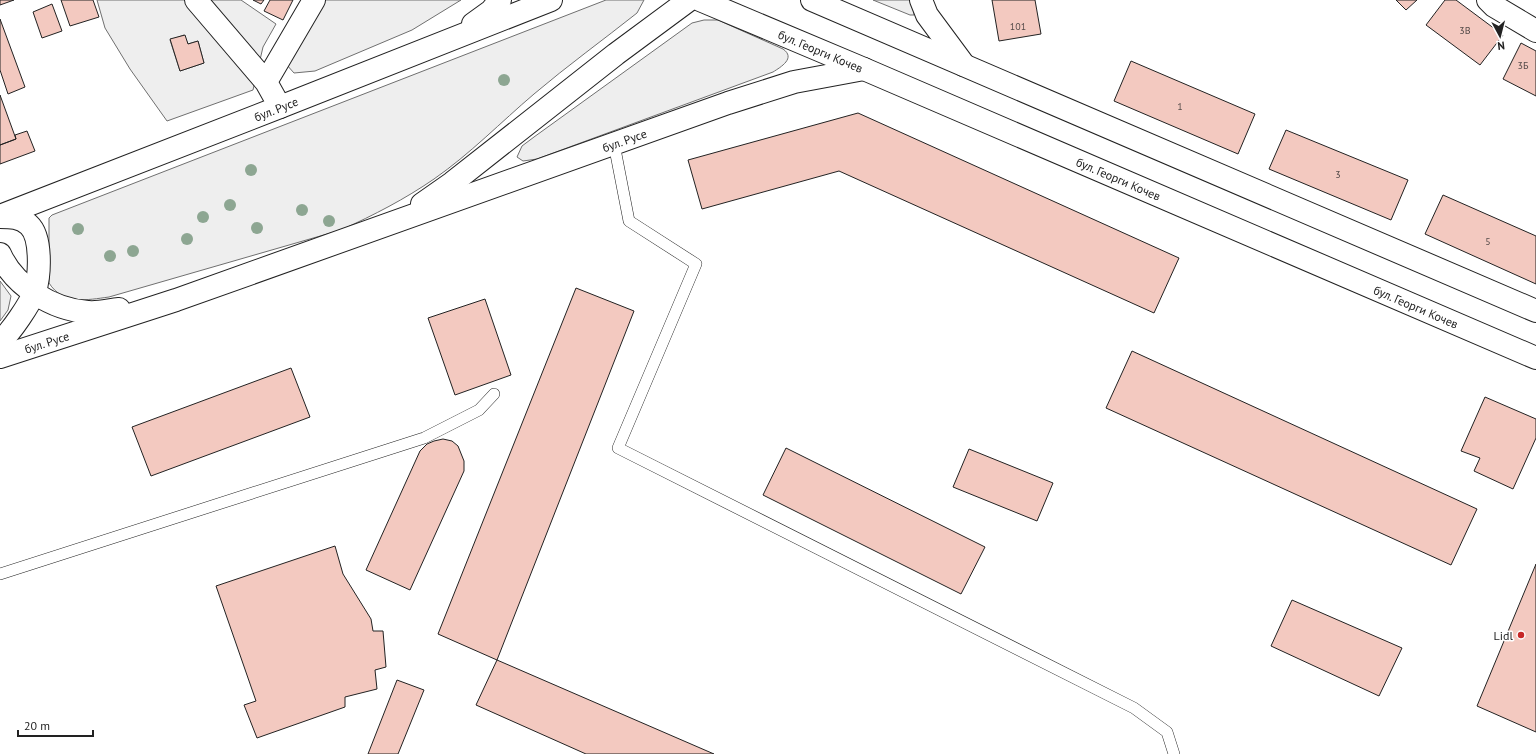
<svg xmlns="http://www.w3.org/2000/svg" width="1536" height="754" viewBox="0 0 1536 754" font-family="'PT Sans',sans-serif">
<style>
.green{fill:#eee;stroke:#6f6f6f;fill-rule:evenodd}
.building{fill:#f3c9c0;stroke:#222}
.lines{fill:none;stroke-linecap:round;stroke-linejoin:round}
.service-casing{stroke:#222;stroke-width:12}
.minor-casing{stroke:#222;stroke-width:24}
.secondary-casing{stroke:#222;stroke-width:24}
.service{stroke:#fff;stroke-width:11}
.minor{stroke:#fff;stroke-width:22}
.secondary{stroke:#fff;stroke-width:22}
.tree{fill:#8da692}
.poi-dot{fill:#c62828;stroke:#fff;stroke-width:1.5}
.labels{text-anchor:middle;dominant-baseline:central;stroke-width:3;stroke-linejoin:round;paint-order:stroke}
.number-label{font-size:10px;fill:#564c4a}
.street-label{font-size:12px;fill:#222;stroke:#fff}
.poi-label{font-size:12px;fill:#222;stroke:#fff;text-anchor:end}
</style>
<rect width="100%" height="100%" fill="#fff"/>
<path class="green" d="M 97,0 L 241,0 L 276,24 L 263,47 L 253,90 L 167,121 L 130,69 L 105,28 ZM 184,35 L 188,44 L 198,41 L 204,63 L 180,71 L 170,40 Z
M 323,0 L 461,0 L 412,30 L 315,71 L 294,73 L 286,64 Z
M 606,0 L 644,0 L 637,13 C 603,40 567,66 534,94 C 501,122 470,154 434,179 C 405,199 374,215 341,230 L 109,297 C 87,300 63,305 49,283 L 49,218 L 52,215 Z
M 873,0 L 914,0 L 914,15 L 910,15 Z
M 704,20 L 718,20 L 783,49 C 796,58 781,67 773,72 L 537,159 L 523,161 L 517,157 L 522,146 L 534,137 L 692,23 Z
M 0,281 L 11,296 L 8,310 L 0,321 Z"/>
<path class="building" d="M 0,0 L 14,0 L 0,5 Z
M 61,0 L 93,0 L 99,17 L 70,26 Z
M 253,0 L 264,0 L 261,4 Z
M 270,0 L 293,0 L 283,20 L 264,11 Z
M 992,0 L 1035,0 L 1041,34 L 999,41 Z
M 1396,0 L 1417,0 L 1406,10 Z
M 1445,0 L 1456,0 L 1503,35 L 1480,65 L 1426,25 Z
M 52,4 L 62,31 L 42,38 L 33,12 Z
M 0,19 L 25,87 L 8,94 L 0,70 Z
M 185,35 L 188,44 L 198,41 L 204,63 L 180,71 L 170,39 Z
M 1521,43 L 1536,51 L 1536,96 L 1503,79 Z
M 1131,61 L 1255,114 L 1238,154 L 1114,101 Z
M 0,95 L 16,139 L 0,145 Z
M 858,113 L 1179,258 L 1154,313 L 839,171 L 702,209 L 688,160 Z
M 1286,130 L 1408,180 L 1391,220 L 1269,169 Z
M 27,131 L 35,151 L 0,164 L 0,145 L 16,139 L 15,135 Z
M 1443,195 L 1536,236 L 1536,284 L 1425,234 Z
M 576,288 L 634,311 L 497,660 L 438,634 Z
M 485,299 L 511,375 L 455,395 L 428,318 Z
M 1132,351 L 1477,509 L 1451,565 L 1106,408 Z
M 291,368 L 310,417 L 151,476 L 132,427 Z
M 1485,397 L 1536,419 L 1536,438 L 1513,489 L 1474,471 L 1480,458 L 1461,451 Z
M 443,439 L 452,441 L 458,446 L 464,461 L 464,471 L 410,590 L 366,570 L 420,451 L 427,444 L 434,441 Z
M 786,448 L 985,547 L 961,594 L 763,495 Z
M 969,449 L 1053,483 L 1037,521 L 953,487 Z
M 335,546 L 343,574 L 371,619 L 373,631 L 383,631 L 386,667 L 375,670 L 377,689 L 345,697 L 345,707 L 257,738 L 244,705 L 256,701 L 216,586 Z
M 1536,564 L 1536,732 L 1477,706 Z
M 1292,600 L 1402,648 L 1379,696 L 1271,646 Z
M 497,660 L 714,754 L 586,754 L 476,705 Z
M 397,680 L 424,690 L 398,754 L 368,754 Z"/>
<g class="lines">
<defs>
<path id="service" d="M 614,144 L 629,221 L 696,264 L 618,448 L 1134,708 L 1167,732 L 1174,754
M 0,574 L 424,438 L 479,410 L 494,394"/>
<path id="minor" d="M 196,0 L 266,82 L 280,107
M 1488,0 L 1494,6 L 1536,31
M 266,82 L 314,0"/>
<g id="secondary">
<path id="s1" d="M 700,0 L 864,69 L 1536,358"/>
<path d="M 812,0 L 1536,311"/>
<path d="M 921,0 L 927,15 L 964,65"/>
<path d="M 473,24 L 491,11 L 500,0"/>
<path d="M 422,204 L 452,183 L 616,54 L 689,0"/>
<path id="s2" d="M 0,216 L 280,107 L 551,0"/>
<path d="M 0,217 C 10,217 21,217 29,225 C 42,237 40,275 35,291 C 30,304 11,332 0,342"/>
<path d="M 0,254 C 14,286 53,310 88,312 C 98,313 109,310 119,309"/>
<path id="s3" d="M 0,357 L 176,300 L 728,103 L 794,82 L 864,69"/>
</g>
</defs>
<use href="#service" class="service-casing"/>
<use href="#minor" class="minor-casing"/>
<use href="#secondary" class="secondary-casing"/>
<use href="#service" class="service"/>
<use href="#minor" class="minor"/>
<use href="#secondary" class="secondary"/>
</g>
<g class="tree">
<circle cx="504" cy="80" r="6"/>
<circle cx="251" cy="170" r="6"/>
<circle cx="230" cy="205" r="6"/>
<circle cx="302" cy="210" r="6"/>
<circle cx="203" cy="217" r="6"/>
<circle cx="329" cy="221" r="6"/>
<circle cx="257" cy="228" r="6"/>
<circle cx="78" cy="229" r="6"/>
<circle cx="187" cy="239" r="6"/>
<circle cx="133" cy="251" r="6"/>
<circle cx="110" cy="256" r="6"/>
</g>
<circle class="poi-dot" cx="1521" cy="635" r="4"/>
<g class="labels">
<g class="number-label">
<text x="1018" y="26">101</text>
<text x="1465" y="30">3В</text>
<text x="1523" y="65">3Б</text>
<text x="1180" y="106">1</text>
<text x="1338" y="174">3</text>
<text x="1488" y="241">5</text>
</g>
<g class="street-label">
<text stroke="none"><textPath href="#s1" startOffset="131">бул. Георги Кочев</textPath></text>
<text stroke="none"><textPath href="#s2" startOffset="296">бул. Русе</textPath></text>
<text stroke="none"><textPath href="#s3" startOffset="661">бул. Русе</textPath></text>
<text stroke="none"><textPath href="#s1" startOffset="455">бул. Георги Кочев</textPath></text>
<text stroke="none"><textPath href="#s1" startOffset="779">бул. Георги Кочев</textPath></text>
<text stroke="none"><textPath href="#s3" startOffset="49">бул. Русе</textPath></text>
</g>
<g class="poi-label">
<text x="1513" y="635">Lidl</text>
</g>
</g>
<g transform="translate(1500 36) rotate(173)" stroke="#ffffff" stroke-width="3" paint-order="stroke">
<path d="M0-3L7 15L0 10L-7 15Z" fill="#222222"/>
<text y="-6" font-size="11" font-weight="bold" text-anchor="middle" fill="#222222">N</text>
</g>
<path d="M18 730v6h75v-6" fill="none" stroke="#222222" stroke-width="2"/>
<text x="24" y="730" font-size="12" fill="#222222" stroke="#ffffff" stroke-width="3" paint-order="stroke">20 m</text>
</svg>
